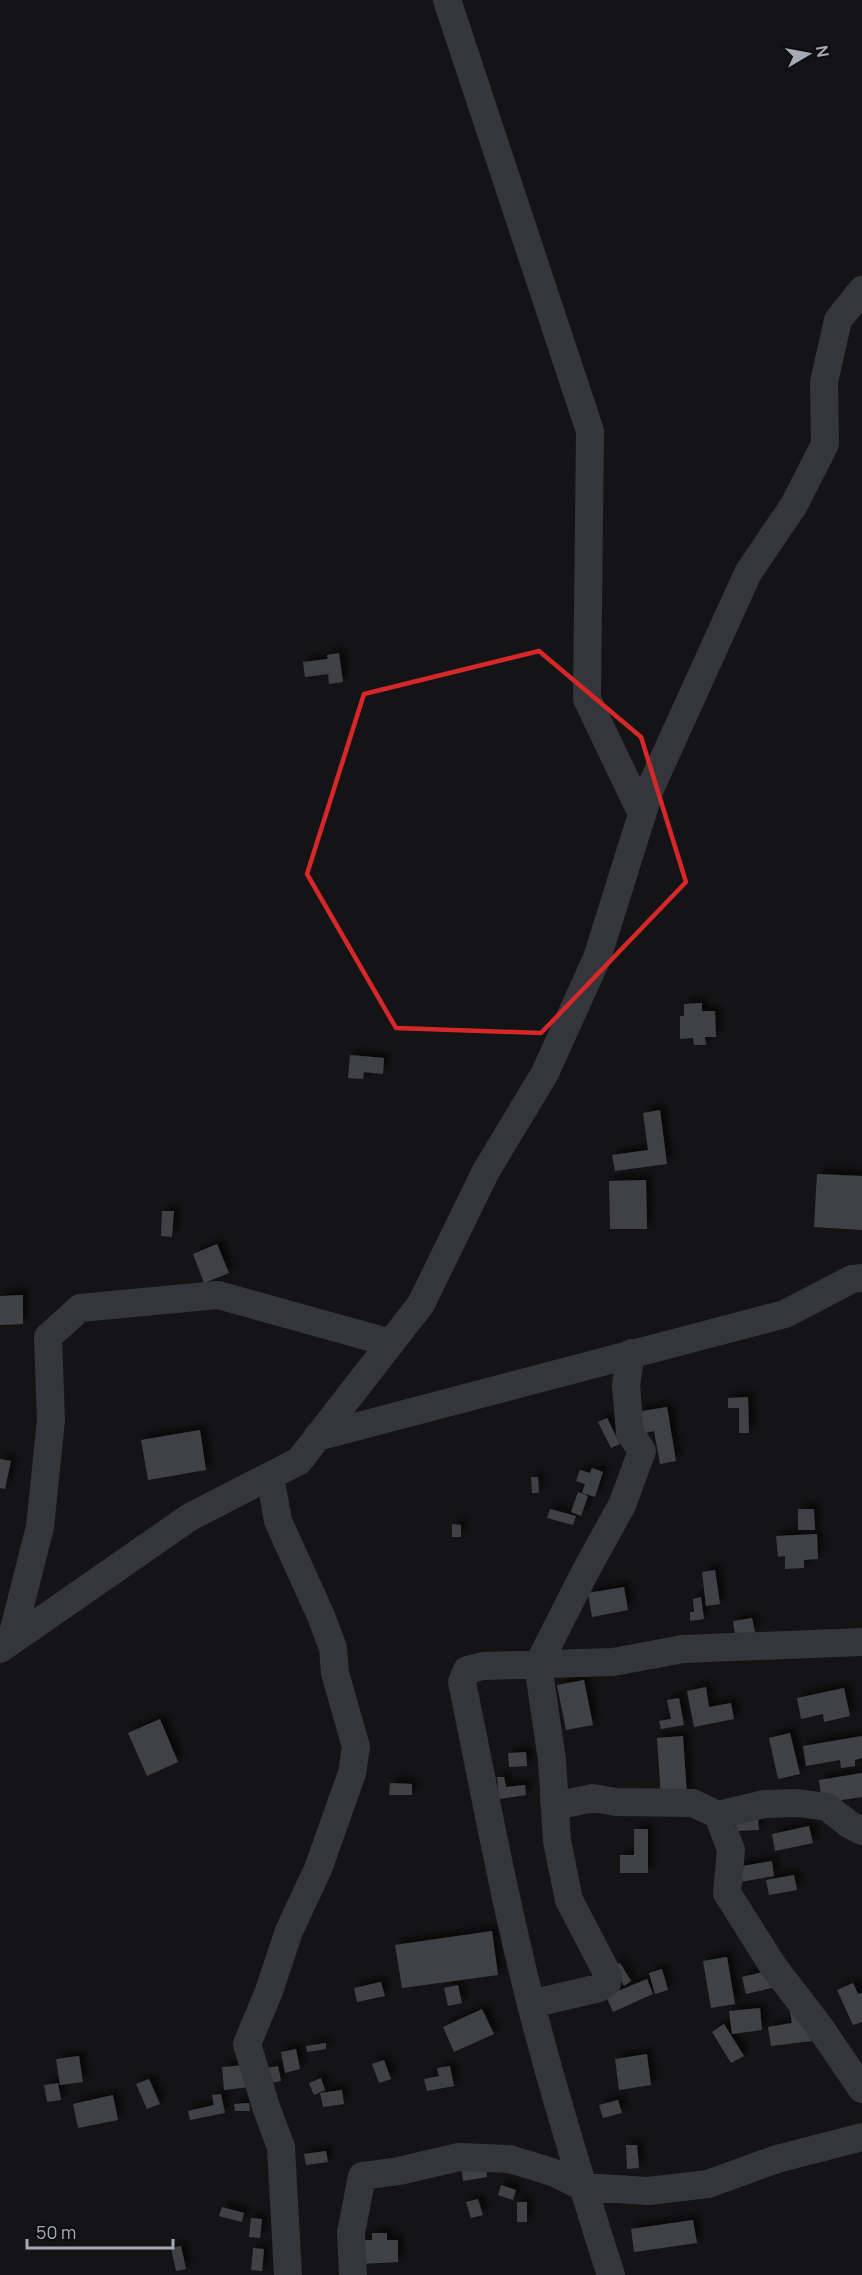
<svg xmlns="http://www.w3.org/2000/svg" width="862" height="2275" viewBox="0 0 862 2275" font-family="Manrope,sans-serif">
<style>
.building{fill:#404146;filter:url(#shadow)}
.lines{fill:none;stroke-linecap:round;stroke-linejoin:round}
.minor{stroke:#35363b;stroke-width:28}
.marked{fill:none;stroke:#d62828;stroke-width:4.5;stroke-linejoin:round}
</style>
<defs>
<filter id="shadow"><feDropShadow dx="5.5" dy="-5.5" stdDeviation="3" flood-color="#0009"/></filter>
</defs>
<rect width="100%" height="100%" fill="#141416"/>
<path class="building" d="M 339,653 L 343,682 L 329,684 L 328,674 L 305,677 L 303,662 L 328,659 L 327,655 Z
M 702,1003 L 702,1011 L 715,1011 L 716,1037 L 705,1037 L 706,1045 L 694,1045 L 693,1038 L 680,1039 L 680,1016 L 684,1016 L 684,1004 Z
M 350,1055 L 384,1058 L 383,1074 L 364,1072 L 363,1079 L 348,1078 Z
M 660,1110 L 667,1164 L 615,1171 L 612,1155 L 648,1150 L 643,1113 Z
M 817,1174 L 862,1176 L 862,1230 L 814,1227 Z
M 646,1180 L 647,1229 L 610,1229 L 609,1181 Z
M 162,1211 L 174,1211 L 172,1237 L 161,1236 Z
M 217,1244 L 229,1273 L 204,1283 L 193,1254 Z
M 23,1295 L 23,1324 L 0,1325 L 0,1296 Z
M 748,1397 L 749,1433 L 739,1433 L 739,1408 L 728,1408 L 728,1398 Z
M 667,1407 L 676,1461 L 660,1464 L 654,1431 L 641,1434 L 637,1412 Z
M 607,1418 L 620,1444 L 611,1448 L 598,1422 Z
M 200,1430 L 206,1470 L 148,1480 L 141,1440 Z
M 0,1459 L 11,1461 L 5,1489 L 0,1488 Z
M 592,1468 L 603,1472 L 595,1497 L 582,1493 L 585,1484 L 576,1481 L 580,1470 L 590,1473 Z
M 531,1477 L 538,1477 L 539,1493 L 532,1493 Z
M 578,1492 L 588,1496 L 581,1516 L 571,1512 Z
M 550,1509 L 576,1516 L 573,1525 L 547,1518 Z
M 798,1509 L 814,1509 L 815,1530 L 798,1530 Z
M 452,1524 L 461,1525 L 461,1537 L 452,1537 Z
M 817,1534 L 818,1559 L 804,1560 L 804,1568 L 785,1569 L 785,1556 L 778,1557 L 776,1536 Z
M 715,1570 L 720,1604 L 706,1606 L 702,1572 Z
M 624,1587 L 628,1610 L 592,1617 L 588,1593 Z
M 701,1597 L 704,1619 L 690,1621 L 690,1612 L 694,1612 L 693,1599 Z
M 752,1618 L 755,1632 L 735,1635 L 733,1621 Z
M 584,1680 L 593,1725 L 566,1730 L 557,1685 Z
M 706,1687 L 709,1707 L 731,1703 L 734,1719 L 694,1727 L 687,1691 Z
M 844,1688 L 850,1716 L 824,1722 L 823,1714 L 801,1719 L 797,1698 Z
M 679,1698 L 684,1725 L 661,1729 L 659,1721 L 671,1719 L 667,1700 Z
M 160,1719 L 178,1762 L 147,1776 L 128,1733 Z
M 790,1733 L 800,1774 L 778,1779 L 769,1738 Z
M 683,1736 L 687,1796 L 661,1798 L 657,1738 Z
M 862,1736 L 862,1758 L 855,1760 L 855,1766 L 841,1768 L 840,1760 L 806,1766 L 803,1746 Z
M 526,1752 L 527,1766 L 509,1767 L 508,1753 Z
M 862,1773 L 862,1797 L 822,1803 L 819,1780 Z
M 497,1777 L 504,1777 L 506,1787 L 525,1785 L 526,1795 L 499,1799 Z
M 390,1783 L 412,1784 L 412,1795 L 389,1795 Z
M 736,1820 L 758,1820 L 759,1830 L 736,1831 Z
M 809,1826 L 813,1843 L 775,1851 L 772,1834 Z
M 634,1829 L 648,1829 L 648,1873 L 620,1873 L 620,1855 L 634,1855 Z
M 772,1861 L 774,1876 L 740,1882 L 737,1867 Z
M 794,1875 L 797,1890 L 769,1895 L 766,1880 Z
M 492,1931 L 498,1975 L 402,1988 L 395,1945 Z
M 727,1957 L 735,2004 L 711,2008 L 703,1961 Z
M 620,1963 L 631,1981 L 624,1986 L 613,1967 Z
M 662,1969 L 668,1990 L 655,1994 L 649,1973 Z
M 772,1970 L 776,1987 L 746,1994 L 742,1977 Z
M 647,1979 L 653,1994 L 613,2012 L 606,1996 Z
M 381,1982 L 385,1996 L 357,2002 L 354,1988 Z
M 853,1983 L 858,1994 L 862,1993 L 862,2022 L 853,2025 L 837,1990 Z
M 458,1985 L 462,2003 L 448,2006 L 444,1988 Z
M 786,1987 L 812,2041 L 771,2046 L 768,2027 L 792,2023 Z
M 760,2008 L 762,2030 L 732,2034 L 729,2011 Z
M 482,2009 L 494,2034 L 454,2052 L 443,2027 Z
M 724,2024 L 744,2056 L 731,2063 L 712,2032 Z
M 326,2043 L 326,2049 L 307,2052 L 306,2046 Z
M 296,2049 L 300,2069 L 285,2073 L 281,2052 Z
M 647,2054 L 651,2085 L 619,2090 L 615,2059 Z
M 79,2056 L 83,2082 L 60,2085 L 56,2059 Z
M 384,2060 L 391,2079 L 379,2083 L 372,2064 Z
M 246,2065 L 249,2087 L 224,2090 L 222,2067 Z
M 278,2066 L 281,2081 L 270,2083 L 267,2068 Z
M 450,2066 L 454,2086 L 427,2091 L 424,2079 L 439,2076 L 437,2068 Z
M 321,2078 L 325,2090 L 314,2095 L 309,2083 Z
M 149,2079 L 160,2104 L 147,2109 L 136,2084 Z
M 58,2083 L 61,2100 L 47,2102 L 44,2085 Z
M 342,2090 L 344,2104 L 323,2107 L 320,2093 Z
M 221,2094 L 225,2113 L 190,2120 L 188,2111 L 214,2105 L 212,2095 Z
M 113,2095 L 118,2120 L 78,2128 L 73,2104 Z
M 618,2100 L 622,2113 L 603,2118 L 599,2105 Z
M 249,2103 L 250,2111 L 235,2111 L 234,2104 Z
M 626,2145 L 637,2145 L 639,2168 L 627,2169 Z
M 326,2151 L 328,2162 L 306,2165 L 304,2154 Z
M 486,2163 L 487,2177 L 463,2181 L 461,2166 Z
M 501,2185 L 516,2190 L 513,2200 L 498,2195 Z
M 478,2199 L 483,2215 L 471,2218 L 466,2202 Z
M 517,2202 L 527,2202 L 527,2222 L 517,2222 Z
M 222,2207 L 244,2213 L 242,2222 L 219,2216 Z
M 251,2218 L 262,2219 L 260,2238 L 249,2237 Z
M 693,2220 L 697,2243 L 634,2252 L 631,2229 Z
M 372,2233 L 387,2233 L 387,2240 L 398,2240 L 398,2262 L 362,2264 L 361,2240 L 372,2240 Z
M 181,2246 L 186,2269 L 176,2271 L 171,2248 Z
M 253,2248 L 264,2249 L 262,2271 L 251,2270 Z"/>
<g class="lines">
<path class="minor" d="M 447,0 L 590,431 L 587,699 L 642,814
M 317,1437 L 785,1314 L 852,1279 L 862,1278
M 270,1476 L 278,1521 L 321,1616 L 333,1648 L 335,1673 L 356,1747 L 352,1773 L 318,1869 L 289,1931 L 269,1991 L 247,2044 L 266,2107 L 281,2147 L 288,2275
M 11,1641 L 40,1527 L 51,1420 L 48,1337 L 80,1308 L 218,1295 L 391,1343
M 0,1649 L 190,1517 L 299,1461 L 421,1304 L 486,1171 L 545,1073 L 597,958 L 650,789 L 748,573 L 794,505 L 825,444 L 824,382 L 838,320 L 862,290
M 554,1802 L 569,1803 L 593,1798 L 616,1802 L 693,1803 L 718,1815 L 765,1804 L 798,1803 L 827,1807 L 850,1825 L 862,1831
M 718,1815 L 731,1850 L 727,1893 L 773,1966 L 819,2026 L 862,2089
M 531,2004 L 599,1988 L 607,1983 L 608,1975 L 569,1900 L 557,1841 L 552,1760 L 538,1665 L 584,1574 L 622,1505 L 642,1451 L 630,1433 L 626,1385 L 631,1353
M 353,2275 L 351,2233 L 362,2176 L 399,2171 L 459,2157 L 510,2159 L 555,2173 L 583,2187 L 648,2191 L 708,2184 L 777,2159 L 862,2137
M 611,2275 C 582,2185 554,2095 531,2004 C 504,1898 484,1790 462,1682 L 467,1670 L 483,1666 L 613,1662 L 683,1649 L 862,1642"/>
</g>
<path class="marked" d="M 539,651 L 641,737 L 686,882 L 541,1033 L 396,1028 L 307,874 L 364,694 Z"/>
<g transform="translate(808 54) rotate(80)" stroke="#0f0f11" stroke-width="4.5" paint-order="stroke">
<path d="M0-4.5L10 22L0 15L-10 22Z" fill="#a6aab6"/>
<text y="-9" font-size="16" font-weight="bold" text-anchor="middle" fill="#a6aab6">N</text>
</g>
<path d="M27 2239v9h146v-9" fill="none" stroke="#a6aab6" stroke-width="3"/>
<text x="36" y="2239" font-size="18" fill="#a6aab6" stroke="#0f0f11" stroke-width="4.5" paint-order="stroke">50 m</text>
</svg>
